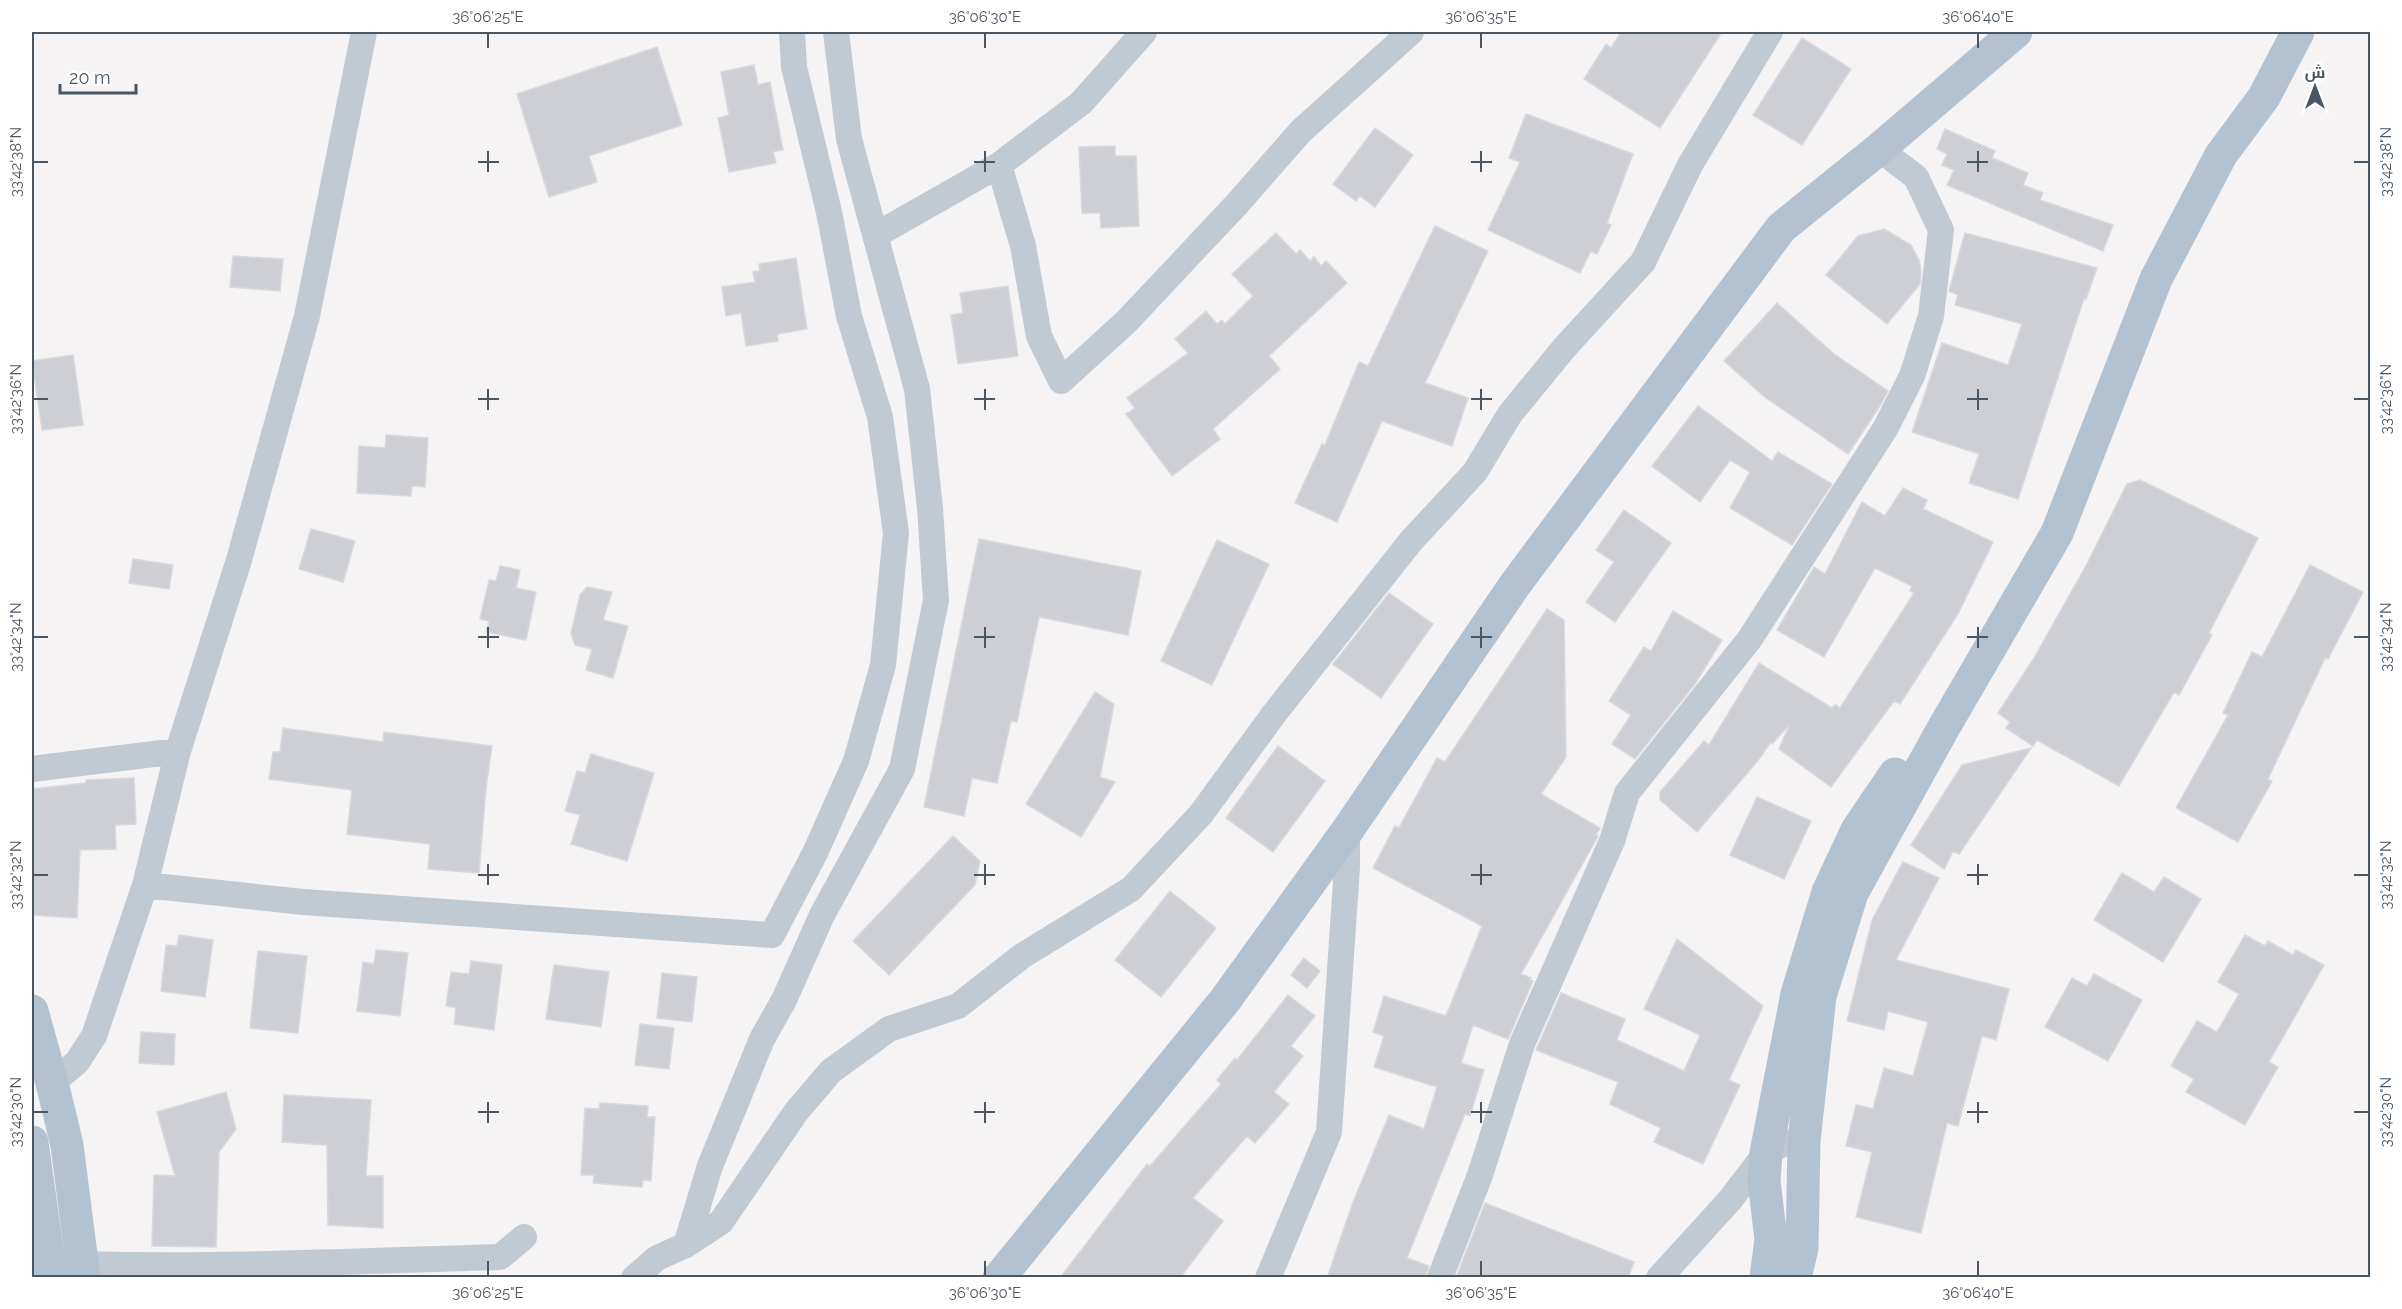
<svg xmlns="http://www.w3.org/2000/svg" width="2402" height="1309" viewBox="0 0 2402 1309" font-family="Raleway,Cairo,sans-serif">
<style>
.building{fill:#cdcfd5;stroke:#d7d9de;stroke-width:1.5}
.lines{fill:none;stroke-linecap:round;stroke-linejoin:round}
.minor{stroke:#c1cad2;stroke-width:26}
.major{stroke:#b3c2d1;stroke-width:33}
.ticks{fill:none;stroke:#4a5661;stroke-width:2}
.neatline{fill:none;stroke:#4a5661;stroke-width:2}
.ticks-label{font-size:15px;text-anchor:middle;fill:#4a5661}
</style>
<rect width="100%" height="100%" fill="#f5f3f3"/>
<path class="building" d="M 1621,32 L 1722,32 L 1660,128 L 1584,79 L 1606,44 L 1611,48 Z
M 1802,38 L 1851,69 L 1802,145 L 1753,115 Z
M 657,47 L 682,125 L 589,156 L 597,182 L 549,197 L 517,94 Z
M 754,65 L 758,85 L 770,82 L 783,150 L 773,152 L 776,163 L 729,172 L 718,118 L 729,115 L 721,72 Z
M 1526,114 L 1633,154 L 1607,223 L 1611,225 L 1597,254 L 1591,251 L 1580,273 L 1488,230 L 1520,162 L 1509,158 Z
M 1375,128 L 1413,155 L 1375,207 L 1360,196 L 1356,201 L 1333,184 Z
M 1945,129 L 1995,151 L 1992,158 L 2028,173 L 2023,185 L 2043,193 L 2040,200 L 2113,225 L 2103,251 L 1947,185 L 1954,170 L 1942,165 L 1947,154 L 1937,149 Z
M 1115,146 L 1115,156 L 1136,156 L 1139,226 L 1101,228 L 1100,213 L 1082,213 L 1079,147 Z
M 1435,226 L 1488,251 L 1425,383 L 1468,398 L 1452,446 L 1382,421 L 1337,522 L 1295,503 L 1322,444 L 1325,445 L 1359,362 L 1368,366 Z
M 1884,229 L 1911,245 L 1919,260 L 1921,270 L 1920,284 L 1887,324 L 1826,275 L 1858,236 Z
M 1276,233 L 1296,254 L 1300,250 L 1310,261 L 1314,257 L 1321,266 L 1326,261 L 1347,283 L 1269,356 L 1280,369 L 1213,429 L 1220,439 L 1172,476 L 1126,414 L 1135,408 L 1127,398 L 1188,353 L 1175,339 L 1206,311 L 1217,324 L 1222,320 L 1225,324 L 1253,296 L 1232,274 Z
M 1965,233 L 2097,268 L 2086,299 L 2084,298 L 2018,499 L 1969,483 L 1979,454 L 1912,432 L 1942,343 L 2008,365 L 2022,324 L 1955,305 L 1958,295 L 1949,291 Z
M 233,256 L 283,259 L 280,291 L 230,287 Z
M 796,258 L 807,329 L 777,334 L 778,341 L 746,346 L 741,313 L 726,316 L 722,287 L 755,282 L 753,272 L 760,271 L 759,264 Z
M 1008,286 L 1018,356 L 958,364 L 951,315 L 963,313 L 960,293 Z
M 1777,303 L 1834,354 L 1888,391 L 1878,409 L 1848,454 L 1766,398 L 1724,361 Z
M 73,355 L 83,425 L 42,430 L 32,361 Z
M 1698,406 L 1772,461 L 1778,452 L 1832,484 L 1792,545 L 1730,508 L 1750,472 L 1730,460 L 1700,502 L 1652,466 Z
M 386,435 L 428,438 L 425,487 L 412,486 L 411,496 L 357,493 L 359,446 L 385,448 Z
M 2140,480 L 2258,538 L 2209,633 L 2212,635 L 2179,695 L 2174,692 L 2119,786 L 2037,740 L 2033,746 L 2006,728 L 2010,722 L 1998,713 L 2034,658 L 2088,562 L 2127,484 Z
M 1903,488 L 1927,500 L 1923,509 L 1993,542 L 1958,614 L 1900,704 L 1894,701 L 1831,787 L 1779,749 L 1790,724 L 1772,744 L 1770,743 L 1760,758 L 1697,832 L 1660,800 L 1660,792 L 1704,741 L 1709,745 L 1759,663 L 1832,708 L 1835,704 L 1840,708 L 1914,593 L 1910,591 L 1912,586 L 1875,568 L 1824,657 L 1777,630 L 1814,567 L 1825,574 L 1862,502 L 1885,516 Z
M 1624,510 L 1671,543 L 1615,622 L 1586,602 L 1614,562 L 1596,550 Z
M 311,529 L 355,541 L 343,582 L 299,569 Z
M 979,539 L 1141,571 L 1128,635 L 1039,617 L 1017,722 L 1011,721 L 997,783 L 972,778 L 964,816 L 924,807 Z
M 1217,540 L 1269,564 L 1212,685 L 1161,661 Z
M 133,559 L 173,565 L 169,589 L 129,583 Z
M 2310,565 L 2363,592 L 2328,659 L 2325,658 L 2268,779 L 2272,781 L 2238,842 L 2176,808 L 2228,715 L 2223,713 L 2252,652 L 2262,657 Z
M 500,566 L 520,570 L 516,588 L 536,592 L 526,640 L 486,632 L 489,621 L 480,619 L 489,580 L 496,581 Z
M 587,587 L 612,592 L 603,620 L 628,626 L 613,678 L 586,670 L 592,649 L 575,645 L 571,633 L 580,595 Z
M 1389,593 L 1433,624 L 1381,698 L 1333,664 Z
M 1547,609 L 1564,620 L 1566,757 L 1541,794 L 1600,828 L 1596,835 L 1598,836 L 1521,974 L 1531,978 L 1530,980 L 1533,981 L 1508,1039 L 1473,1025 L 1461,1063 L 1484,1070 L 1470,1116 L 1465,1114 L 1407,1258 L 1429,1266 L 1425,1278 L 1327,1278 L 1352,1205 L 1389,1115 L 1424,1129 L 1437,1087 L 1374,1067 L 1384,1036 L 1373,1032 L 1384,996 L 1446,1016 L 1482,926 L 1373,868 L 1395,826 L 1399,828 L 1437,758 L 1445,762 Z
M 1673,611 L 1722,640 L 1695,684 L 1635,759 L 1612,744 L 1631,715 L 1609,701 L 1644,647 L 1651,651 Z
M 1095,692 L 1114,704 L 1100,777 L 1115,782 L 1081,837 L 1026,804 Z
M 283,728 L 383,742 L 384,732 L 492,746 L 486,788 L 479,873 L 428,869 L 430,844 L 347,834 L 352,790 L 269,779 L 273,752 L 280,752 Z
M 1278,746 L 1325,781 L 1273,852 L 1226,818 Z
M 2031,748 L 1959,854 L 1953,851 L 1944,869 L 1911,845 L 1962,765 Z
M 591,754 L 654,773 L 627,861 L 571,844 L 580,815 L 565,811 L 577,771 L 585,773 Z
M 134,778 L 136,824 L 115,825 L 116,849 L 80,850 L 77,918 L 32,915 L 33,851 L 32,852 L 32,789 L 86,783 L 86,780 Z
M 1757,797 L 1811,821 L 1784,879 L 1730,855 Z
M 953,836 L 980,861 L 975,885 L 889,975 L 853,941 Z
M 1903,862 L 1939,878 L 1896,960 L 2009,989 L 1996,1040 L 1982,1036 L 1958,1126 L 1947,1123 L 1921,1233 L 1856,1217 L 1872,1152 L 1846,1146 L 1856,1105 L 1873,1109 L 1884,1068 L 1913,1076 L 1928,1022 L 1888,1011 L 1884,1030 L 1847,1021 L 1872,920 Z
M 2122,873 L 2154,892 L 2164,877 L 2201,899 L 2163,962 L 2094,920 Z
M 1170,891 L 1216,928 L 1161,997 L 1115,960 Z
M 179,935 L 213,940 L 205,997 L 161,991 L 166,945 L 177,946 Z
M 2245,935 L 2265,946 L 2268,941 L 2293,955 L 2296,950 L 2324,965 L 2269,1062 L 2278,1067 L 2245,1125 L 2186,1092 L 2194,1079 L 2171,1066 L 2197,1021 L 2217,1032 L 2239,994 L 2218,982 Z
M 1677,939 L 1763,1006 L 1729,1080 L 1740,1085 L 1703,1164 L 1654,1142 L 1661,1128 L 1610,1104 L 1618,1082 L 1536,1050 L 1561,993 L 1625,1019 L 1617,1040 L 1684,1071 L 1700,1035 L 1644,1009 Z
M 376,950 L 408,953 L 400,1016 L 357,1011 L 363,962 L 374,964 Z
M 258,951 L 307,956 L 298,1033 L 250,1028 Z
M 1304,958 L 1320,971 L 1307,988 L 1291,975 Z
M 471,961 L 502,965 L 494,1030 L 454,1024 L 456,1008 L 446,1006 L 451,972 L 469,974 Z
M 554,965 L 609,972 L 601,1027 L 546,1019 Z
M 662,973 L 697,977 L 692,1022 L 657,1018 Z
M 2094,974 L 2142,1000 L 2108,1061 L 2045,1027 L 2072,978 L 2087,986 Z
M 1288,995 L 1315,1016 L 1291,1046 L 1303,1056 L 1274,1092 L 1289,1104 L 1255,1143 L 1247,1136 L 1193,1198 L 1223,1221 L 1180,1278 L 1060,1278 L 1147,1164 L 1150,1166 L 1221,1084 L 1217,1080 L 1235,1058 L 1237,1060 Z
M 640,1024 L 674,1028 L 669,1069 L 635,1065 Z
M 141,1032 L 175,1034 L 174,1065 L 139,1063 Z
M 226,1092 L 236,1129 L 219,1152 L 216,1247 L 152,1246 L 154,1175 L 175,1176 L 157,1112 Z
M 284,1095 L 371,1100 L 366,1176 L 383,1176 L 383,1228 L 328,1225 L 327,1145 L 282,1142 Z
M 600,1103 L 648,1106 L 647,1117 L 655,1117 L 651,1181 L 643,1180 L 642,1187 L 593,1183 L 594,1175 L 581,1175 L 585,1108 L 599,1109 Z
M 1485,1203 L 1634,1262 L 1628,1278 L 1456,1278 Z"/>
<g class="lines">
<path class="minor" d="M 1144,32 L 1081,103 L 999,165 L 1023,246 L 1039,336 L 1061,381 L 1126,322 L 1237,204 L 1301,131 L 1411,32
M 876,235 L 999,165
M 32,769 L 178,751
M 145,885 L 303,902 L 772,935 L 815,853 L 856,761 L 883,665 L 896,533 L 880,417 L 849,316 L 829,212 L 794,67 L 792,32
M 52,1083 L 77,1062 L 94,1036 L 145,885 L 178,751 L 239,560 L 307,316 L 364,32
M 686,1245 L 710,1166 L 762,1039 L 784,1000 L 822,915 L 902,769 L 936,600 L 930,508 L 917,389 L 849,139 L 836,32
M 82,1264 C 221,1268 361,1261 500,1257 L 524,1237
M 634,1278 L 657,1258 L 686,1245 L 721,1222 L 796,1112 L 831,1071 L 889,1029 L 958,1006 L 1022,956 L 1131,889 L 1201,814 L 1274,714 L 1411,541 L 1475,472 L 1510,414 L 1565,347 L 1643,262 L 1690,165 L 1770,32
M 1268,1278 L 1329,1132 L 1347,867 L 1347,831
M 1440,1278 L 1480,1175 L 1522,1044 L 1612,841 L 1627,793 L 1749,640 L 1885,429 L 1912,376 L 1931,316 L 1941,230 L 1916,177 L 1879,149
M 1659,1278 L 1730,1200 L 1766,1153 L 1785,1143 L 1804,1141"/>
<path class="major" d="M 32,1011 L 52,1083 L 67,1145 L 84,1278
M 32,1142 L 51,1278
M 999,1278 L 1226,999 L 1347,831 L 1514,586 L 1781,228 L 1879,149 L 2016,32
M 1766,1278 L 1771,1239 L 1764,1181 L 1766,1153 L 1797,994 L 1828,892 L 1857,830 L 1895,774
M 1795,1278 L 1802,1248 L 1804,1141 L 1820,996 L 1852,893 L 1944,727 L 2057,533 L 2156,279 L 2221,155 L 2264,97 L 2298,32"/>
</g>
<path class="ticks" d="M 488,33 L 488,48M 985,33 L 985,48M 1481,33 L 1481,48M 1978,33 L 1978,48M 488,151 L 488,172M 985,151 L 985,172M 1481,151 L 1481,172M 1978,151 L 1978,172M 33,162 L 48,162M 478,162 L 499,162M 974,162 L 995,162M 1471,162 L 1492,162M 1967,162 L 1988,162M 2354,162 L 2369,162M 488,389 L 488,410M 985,389 L 985,410M 1481,389 L 1481,410M 1978,389 L 1978,410M 33,399 L 48,399M 478,399 L 499,399M 974,399 L 995,399M 1471,399 L 1492,399M 1967,399 L 1988,399M 2354,399 L 2369,399M 488,627 L 488,648M 985,627 L 985,648M 1481,627 L 1481,648M 1978,627 L 1978,648M 33,637 L 48,637M 478,637 L 499,637M 974,637 L 995,637M 1471,637 L 1492,637M 1967,637 L 1988,637M 2354,637 L 2369,637M 488,864 L 488,885M 985,864 L 985,885M 1481,864 L 1481,885M 1978,864 L 1978,885M 33,875 L 48,875M 478,875 L 499,875M 974,875 L 995,875M 1471,875 L 1492,875M 1967,875 L 1988,875M 2354,875 L 2369,875M 488,1102 L 488,1123M 985,1102 L 985,1123M 1481,1102 L 1481,1123M 1978,1102 L 1978,1123M 33,1112 L 48,1112M 478,1112 L 499,1112M 974,1112 L 995,1112M 1471,1112 L 1492,1112M 1967,1112 L 1988,1112M 2354,1112 L 2369,1112M 488,1261 L 488,1276M 985,1261 L 985,1276M 1481,1261 L 1481,1276M 1978,1261 L 1978,1276"/>
<rect width="2402" height="1309" fill="none" stroke="#ffffff" stroke-width="66"/>
<g transform="translate(2315 87)" stroke="#ffffff" stroke-width="4.5" paint-order="stroke">
<path d="M0-4.5L10 22L0 15L-10 22Z" fill="#4a5661"/>
<text y="-9" font-size="16" font-weight="bold" text-anchor="middle" fill="#4a5661">ش</text>
</g>
<path d="M60 84v9h76v-9" fill="none" stroke="#4a5661" stroke-width="3"/>
<text x="69" y="84" font-size="18" fill="#4a5661" stroke="#ffffff" stroke-width="4.5" paint-order="stroke">20 m</text>
<rect x="33" y="33" width="2336" height="1243" class="neatline"/>
<g class="ticks-label">
<text x="488" y="22">36°06'25"E</text>
<text x="985" y="22">36°06'30"E</text>
<text x="1481" y="22">36°06'35"E</text>
<text x="1978" y="22">36°06'40"E</text>
<text transform="translate(16 162) rotate(-90)" y="5">33°42'38"N</text>
<text transform="translate(2386 162) rotate(-90)" y="5">33°42'38"N</text>
<text transform="translate(16 399) rotate(-90)" y="5">33°42'36"N</text>
<text transform="translate(2386 399) rotate(-90)" y="5">33°42'36"N</text>
<text transform="translate(16 637) rotate(-90)" y="5">33°42'34"N</text>
<text transform="translate(2386 637) rotate(-90)" y="5">33°42'34"N</text>
<text transform="translate(16 875) rotate(-90)" y="5">33°42'32"N</text>
<text transform="translate(2386 875) rotate(-90)" y="5">33°42'32"N</text>
<text transform="translate(16 1112) rotate(-90)" y="5">33°42'30"N</text>
<text transform="translate(2386 1112) rotate(-90)" y="5">33°42'30"N</text>
<text x="488" y="1298">36°06'25"E</text>
<text x="985" y="1298">36°06'30"E</text>
<text x="1481" y="1298">36°06'35"E</text>
<text x="1978" y="1298">36°06'40"E</text>
</g>
</svg>
